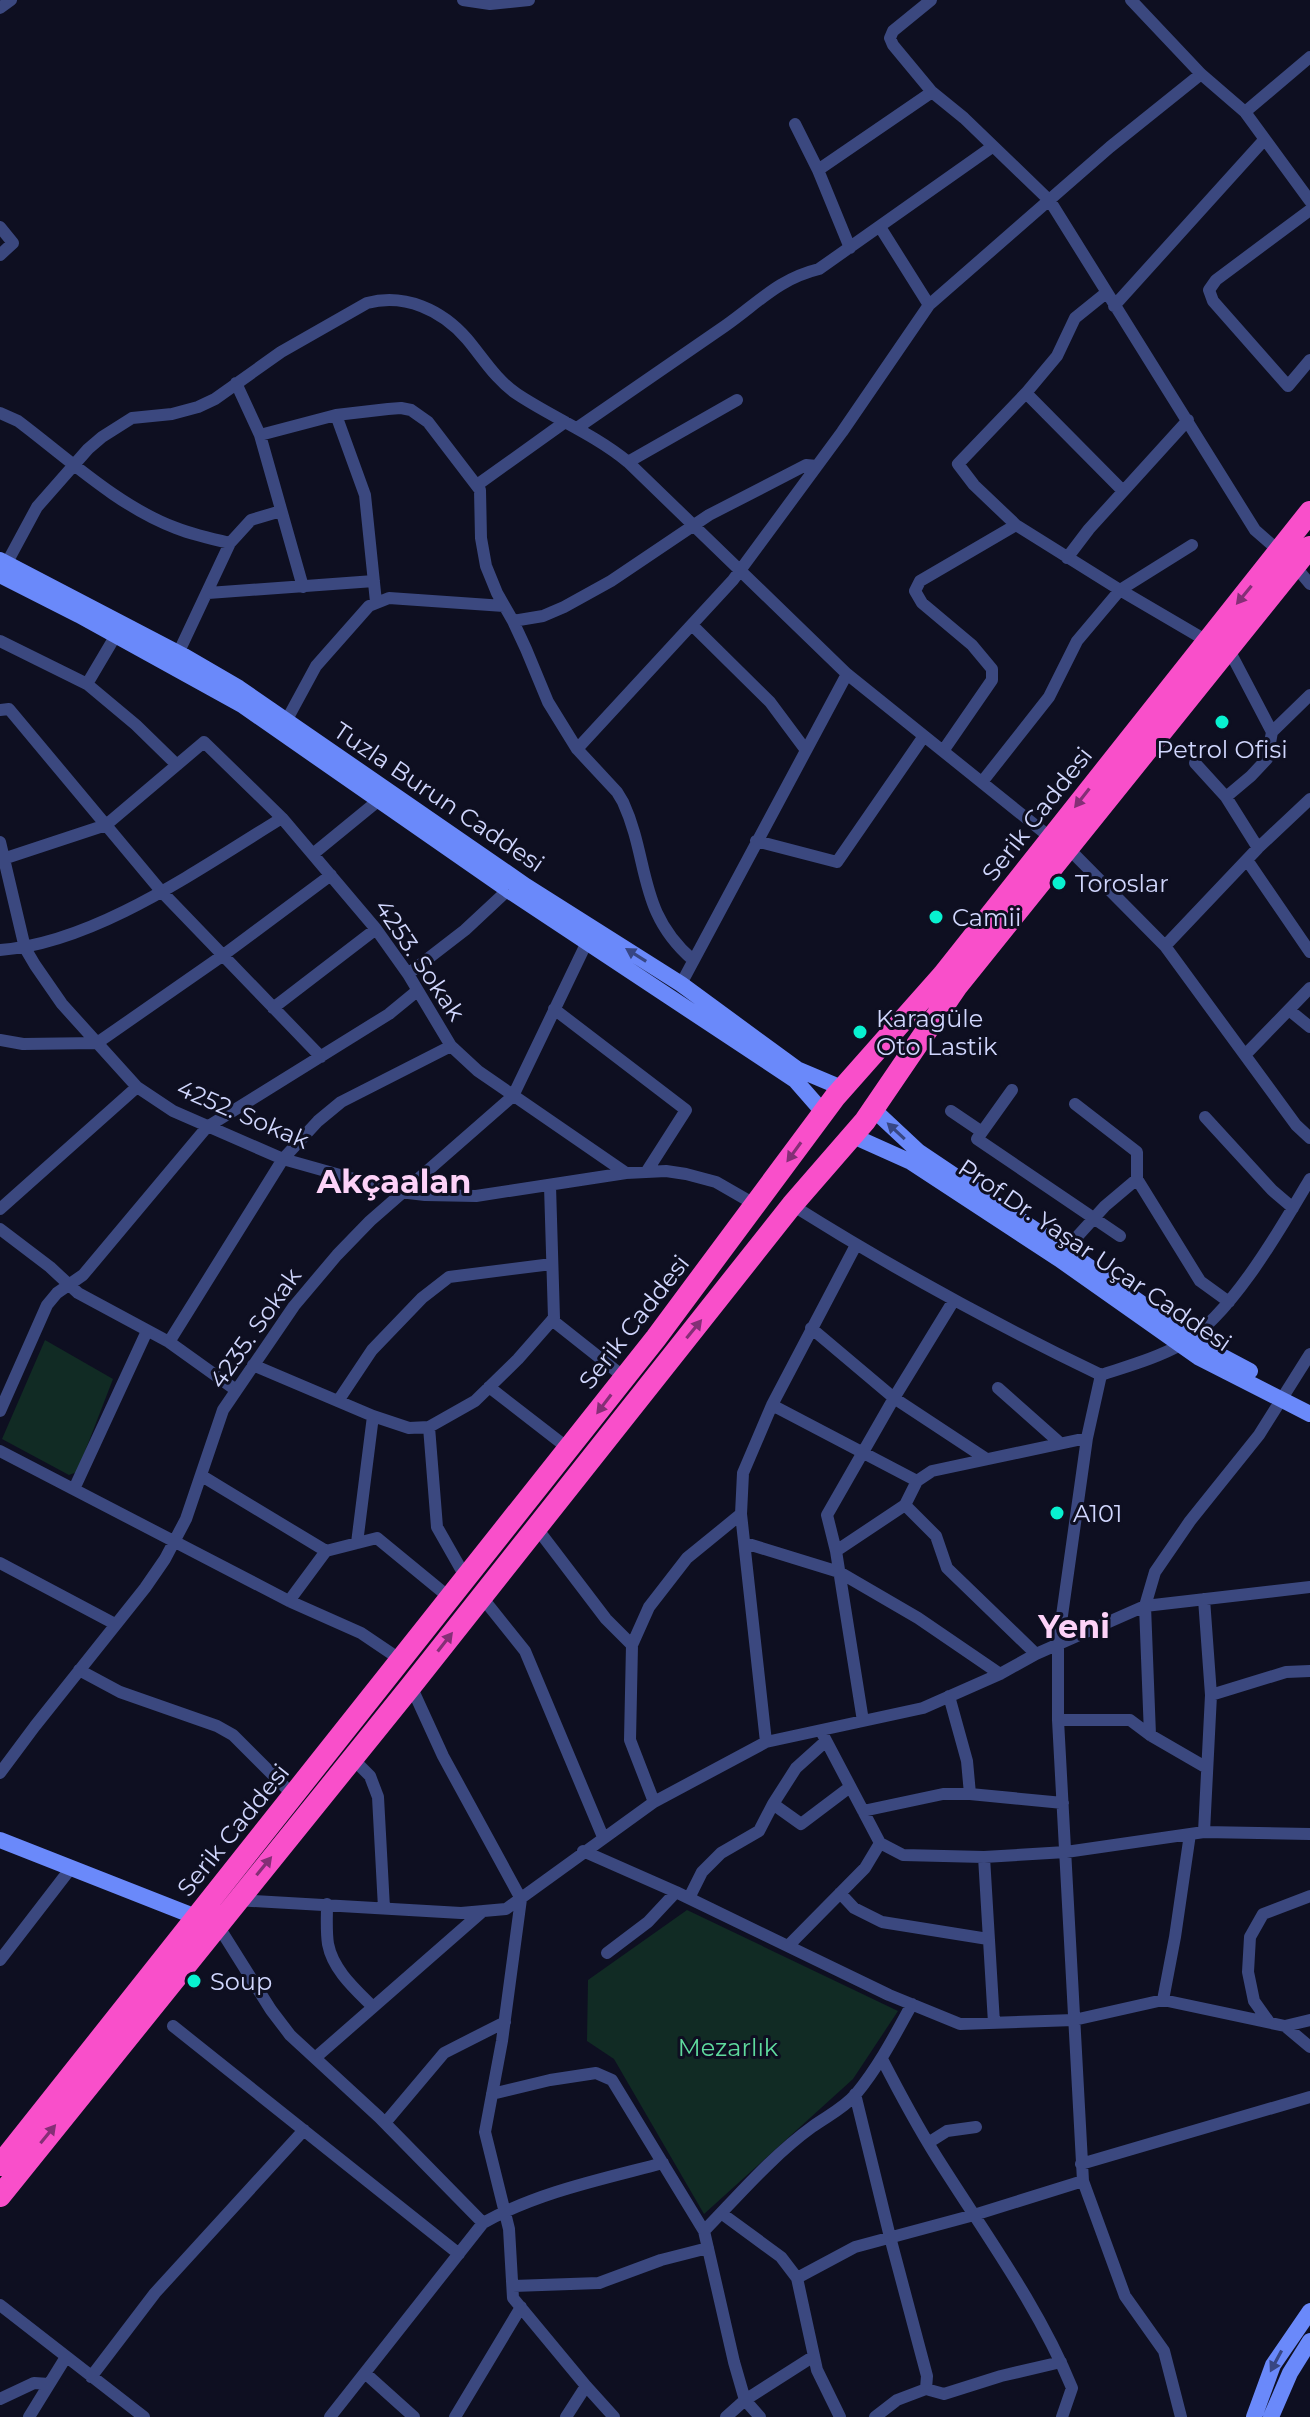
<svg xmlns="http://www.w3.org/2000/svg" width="1310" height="2417" viewBox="0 0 1310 2417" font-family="Montserrat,sans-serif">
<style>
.green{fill:#112b24}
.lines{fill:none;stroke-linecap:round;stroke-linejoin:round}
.street{stroke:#3b487f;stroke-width:12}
.secondary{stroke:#6a89fa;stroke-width:16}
.highway{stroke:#f94fca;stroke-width:22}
.oneway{fill:#842f76}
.oneway2{fill:#374683}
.poi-dot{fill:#08f1d0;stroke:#0e0f21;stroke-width:3}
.labels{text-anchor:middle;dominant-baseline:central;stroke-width:6;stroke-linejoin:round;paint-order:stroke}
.poi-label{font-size:24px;fill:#d0d6fd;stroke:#0e0f21;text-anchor:start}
.street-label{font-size:24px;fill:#d0d6fd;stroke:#0e0f21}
.park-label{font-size:24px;fill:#5fdb9e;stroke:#0e0f21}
.district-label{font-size:32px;font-weight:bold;fill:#fdd2f8;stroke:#0e0f21}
</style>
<rect width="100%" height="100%" fill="#0e0f21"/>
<path class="green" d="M 45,1340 L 113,1379 L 77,1472 L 69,1475 L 2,1439 Z
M 687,1910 L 898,2011 L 853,2079 L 704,2214 L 614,2059 L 587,2041 L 588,1980 Z"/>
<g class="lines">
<path class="street" d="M 463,0 L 490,4 L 529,0
M 931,0 L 893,31 L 890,38 L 893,45 L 932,92 L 964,118 L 1050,201 L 1255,530 L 1279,551
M 1131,0 L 1201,74 L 1245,112 L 1310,201
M 0,8 L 11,0
M 1245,112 L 1310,57
M 795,124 L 818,170 L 850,248
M 818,170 L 932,92
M 1310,210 L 1216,280 L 1209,290 L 1213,301 L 1288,386 L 1310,360
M 0,227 L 13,243 L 0,255
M 880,227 L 929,305
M 1106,293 L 1075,318 L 1057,356 L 1026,393 L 958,464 L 974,485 L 1016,525 L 1120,590 L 1207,641
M 1114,306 L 1264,140
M 236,383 L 260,435 L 303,587
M 1026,393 L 1123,491
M 0,413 L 18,421 C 66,457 119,507 176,528 C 194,535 212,539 230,543
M 336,415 L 365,495 L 376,602
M 577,428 C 626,394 676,360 725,326 C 758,303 778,279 819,269 L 992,147
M 260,435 L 336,415 L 388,409 L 401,408 L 411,410 L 428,422 L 480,490 L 481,538 L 486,566 L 497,593 L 513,621 L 526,649 L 548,702 L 577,749 L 617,792 L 623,802 C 650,861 637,912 693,960
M 628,462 L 737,400
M 477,485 L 565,422
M 1067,558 L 1089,529 L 1188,420
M 1295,566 L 1310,584
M 3,570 L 37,507 L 88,449 L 102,437 L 132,418 L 172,414 L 198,407 L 215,399 L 281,352 L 367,303 C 405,293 442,310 467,339 C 483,358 496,380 517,394 C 553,418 594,434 628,462 L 847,674 L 1051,838
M 208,593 L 374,581
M 513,621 L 543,616 L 564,607 L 611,581 L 709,515 L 806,465 L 817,466
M 693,626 L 770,702 L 805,749
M 0,641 L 87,684 L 136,725 L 177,765
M 175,660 L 230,543 L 251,520 L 281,511
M 87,684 L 116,635
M 0,710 L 9,709 L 161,891 L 321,1057
M 284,725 L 316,666 L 369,606 L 389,598 L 504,606
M 1272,732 L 1310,695
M 577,749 L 733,580 L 842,432 L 929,305 L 1110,147 L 1201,74
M 943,751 L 992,680 L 992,669 L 972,645 L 922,603 L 915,591 L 920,581 L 1016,525
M 1195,763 L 1226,797 L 1258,848
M 982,782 L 1049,697 L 1077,641 L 1120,590 L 1192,545
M 1226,797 L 1251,776 L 1267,759 L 1272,732 L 1229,650
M 756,841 L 837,862 L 924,736
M 0,842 L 25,948 L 35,965 L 62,1004 L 137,1087 L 173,1111 L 283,1159 L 400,1192 L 425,1195 L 476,1196 L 626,1173 L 666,1171 L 686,1174 L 716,1182 L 756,1205
M 1069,849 L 1165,946 L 1296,1125 L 1310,1138
M 313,854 L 379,800
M 3,859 L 106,825 L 204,742 L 282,818 L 376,929 L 408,974 L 451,1046 L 478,1071 L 626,1173
M 1247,860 L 1310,952
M 1165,946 L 1258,848 L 1310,799
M 0,950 C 96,943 200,868 282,818
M 408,974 L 465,930 L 508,890
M 681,984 L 847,674
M 273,1008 L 376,929
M 554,1009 L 686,1110 L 647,1171
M 1289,1010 L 1310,1027
M 0,1040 L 23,1044 L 97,1043 L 222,956 L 331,875
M 1245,1055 L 1310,988
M 1012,1090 L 977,1139 L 1120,1236
M 1075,1104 L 1137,1152 L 1137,1179 L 1200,1281 L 1229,1302
M 951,1111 L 982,1132
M 1205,1117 L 1272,1190 L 1293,1208
M 792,1205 C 892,1268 995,1324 1101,1375
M 0,1209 L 137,1087
M 0,1229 L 50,1267 L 78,1293 L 169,1342 L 236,1390
M 1065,1250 L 1105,1206 L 1137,1179
M 552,1320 L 624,1377
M 811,1328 L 894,1398 L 985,1458
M 169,1342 L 283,1159 L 318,1121 L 341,1102 L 451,1046
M 253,1365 L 373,1416 L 409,1428 L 429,1427 L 475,1401 L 518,1359 L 554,1318 L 550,1186
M 489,1387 L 569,1449
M 998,1388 L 1060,1443
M 338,1401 L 372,1350 L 422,1298 L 449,1277 L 552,1264
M 772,1405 L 917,1481
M 0,1411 L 47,1305 L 57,1293 L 83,1275 L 207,1127 L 389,1014 L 417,991
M 429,1427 L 437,1527 L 466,1578
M 0,1451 L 289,1601 L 361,1633 L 401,1660
M 202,1476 L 326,1551 L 377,1538 L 450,1598
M 74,1489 L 147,1331
M 536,1527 L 606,1619 L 632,1645
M 357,1543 L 373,1416
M 745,1543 L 839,1572 L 918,1618 L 1000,1674
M 836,1551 L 905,1505
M 0,1563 L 115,1624
M 481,1596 L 525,1651 L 603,1837
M 289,1601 L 326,1551
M 1036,1654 L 947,1568 L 936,1536 L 905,1505 L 917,1481 L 932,1471 L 1087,1438
M 79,1670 L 120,1692 L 217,1726 L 233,1735 L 294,1796
M 411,1686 L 443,1756 L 521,1899 L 502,2041 L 485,2132 L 509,2229 L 513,2298 L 586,2386 L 614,2417
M 1211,1695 L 1286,1672 L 1310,1671
M 949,1696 L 967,1761 L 970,1794
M 1058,1720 L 1130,1720 L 1150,1735 L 1207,1768
M 863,1721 L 836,1551 L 827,1515 L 894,1398 L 954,1300
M 821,1731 L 880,1843 L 903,1855 L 984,1857 L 1066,1852 L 1204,1832 L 1310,1834
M 1150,1735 L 1145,1606 L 1155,1572 L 1190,1521 L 1259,1435 L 1310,1354
M 766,1742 L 741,1514 L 743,1473 L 772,1405 L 856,1245
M 352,1758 L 370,1776 L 378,1797 L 384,1908
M 0,1773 L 35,1726 L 145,1588 L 165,1559 L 186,1519 L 223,1410 L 294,1306 L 337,1255 L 370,1221 L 513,1096 L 587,942
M 654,1802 L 630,1740 L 632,1645 L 649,1607 L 687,1558 L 741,1514
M 773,1804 L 796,1768 L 826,1741
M 863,1811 L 943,1794 L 970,1794 L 1063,1803
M 1204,1832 L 1211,1695 L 1204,1599
M 583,1851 L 676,1892 L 889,1995 L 960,2024 L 1074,2020 L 1163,2000 L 1285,2026 L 1310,2047
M 984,1857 L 994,2023
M 840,1893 L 854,1908 L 882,1922 L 988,1939
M 689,1898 L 702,1872 L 721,1853 L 759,1831 L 773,1804 L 801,1824 L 850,1787
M 236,1900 L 461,1913 L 506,1909 L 654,1802 L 766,1742 L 923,1708 L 1000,1674 L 1036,1654 L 1145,1606 L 1310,1587
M 327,1904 C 327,1917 326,1931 328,1944 C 333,1970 355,1989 373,2007
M 217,1924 L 271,2010 L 290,2035 L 379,2117 L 483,2223
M 788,1946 L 865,1868 L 880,1843
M 607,1953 L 648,1922 L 676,1892
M 0,1960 L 71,1868
M 1163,2000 L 1175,1937 L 1190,1834
M 1269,2022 L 1254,2001 L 1248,1972 L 1250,1937 L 1263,1914 L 1310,1896
M 173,2026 L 459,2254
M 1285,2026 L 1310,2020
M 315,2058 L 483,1911
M 882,2059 C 899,2092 916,2124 936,2156 C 983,2231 1038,2305 1072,2388 L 1062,2417
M 492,2094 L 550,2080 L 596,2073 L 612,2080 L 704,2231 L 734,2362 L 745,2400 L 760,2417
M 855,2094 L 890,2237 L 927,2376 L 926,2389
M 385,2123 L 444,2053 L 505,2022
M 928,2143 L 947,2131 L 976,2127
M 1081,2164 L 1310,2097
M 721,2213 L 781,2257 L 797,2278 L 817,2370 L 840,2417
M 704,2231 C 738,2196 772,2156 812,2127 C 827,2116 843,2109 856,2094 C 879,2066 895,2035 912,2004
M 797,2278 L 855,2247 L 974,2215 L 1083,2181
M 513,2286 L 599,2283 L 661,2260 L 708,2248
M 0,2305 L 144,2417
M 365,2373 L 414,2417
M 91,2377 L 155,2293 L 304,2130
M 0,2399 L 34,2383 L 49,2384
M 29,2417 L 66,2357
M 330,2417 L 483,2223 C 538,2192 603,2179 663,2163
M 455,2417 L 521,2307
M 566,2417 L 586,2386
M 726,2417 L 745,2400 L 814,2356
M 875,2417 L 897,2400 L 926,2389 L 944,2394 L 1001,2376 L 1061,2362
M 1181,2417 L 1164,2351 L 1125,2296 L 1083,2181 L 1058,1720 L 1058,1644 L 1087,1438 L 1101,1375 C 1128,1366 1157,1358 1182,1344 C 1231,1316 1281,1228 1310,1179"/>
<path class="secondary" d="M 0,560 L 184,656 L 239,688 L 526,886 L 681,984 L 797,1069 L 842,1088
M 0,575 L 79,615 L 242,705 L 508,890 L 795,1080 L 823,1112
M 873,1109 L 919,1152 L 1065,1250 L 1201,1345 L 1250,1371
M 853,1136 L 911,1162 L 1059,1259 L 1198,1357 L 1310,1414
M 0,1840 L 196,1917
M 1254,2417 L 1273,2365 L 1310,2311
M 1271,2417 L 1290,2373 L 1310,2341"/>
<path class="highway" d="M 0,2165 L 656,1338 L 835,1097 L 943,975 L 1310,512
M 0,2196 L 411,1686 L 792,1205 L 865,1121 L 957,986 L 1310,547"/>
</g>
<defs><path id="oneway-solid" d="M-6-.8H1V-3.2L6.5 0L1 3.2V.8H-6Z" transform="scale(2)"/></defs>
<g class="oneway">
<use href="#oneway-solid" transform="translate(1244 595) rotate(129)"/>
<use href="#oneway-solid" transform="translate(1082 798) rotate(128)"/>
<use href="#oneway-solid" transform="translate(794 1152) rotate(126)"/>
<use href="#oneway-solid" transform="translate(694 1329) rotate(-51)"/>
<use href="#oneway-solid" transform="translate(604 1404) rotate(127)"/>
<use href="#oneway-solid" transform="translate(445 1642) rotate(-52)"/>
<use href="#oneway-solid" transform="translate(264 1866) rotate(-51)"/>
<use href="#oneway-solid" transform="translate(48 2134) rotate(-51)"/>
</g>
<g class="oneway2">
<use href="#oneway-solid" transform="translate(636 955) rotate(-148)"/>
<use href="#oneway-solid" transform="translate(896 1131) rotate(-137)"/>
<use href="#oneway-solid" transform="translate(1276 2361) rotate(118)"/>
</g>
<g class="poi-dot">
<circle cx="1222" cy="722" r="8"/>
<circle cx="1059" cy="883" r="8"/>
<circle cx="936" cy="917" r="8"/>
<circle cx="860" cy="1032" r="8"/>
<circle cx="1057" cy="1513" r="8"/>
<circle cx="194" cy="1981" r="8"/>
</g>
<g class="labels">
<g class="poi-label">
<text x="1222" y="749" text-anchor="middle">Petrol Ofisi</text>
<text x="1075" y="883">Toroslar</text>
<text x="952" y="917">Camii</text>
<text x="876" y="1018">Karagüle<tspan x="876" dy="28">Oto Lastik</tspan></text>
<text x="1073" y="1513">A101</text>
<text x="210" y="1981">Soup</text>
</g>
<g class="street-label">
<text transform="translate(439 797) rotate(34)">Tuzla Burun Caddesi</text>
<text transform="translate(1037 814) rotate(-52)">Serik Caddesi</text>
<text transform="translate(420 960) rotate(56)">4253. Sokak</text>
<text transform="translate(243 1114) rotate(23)">4252. Sokak</text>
<text transform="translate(1095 1255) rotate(34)">Prof.Dr. Yaşar Uçar Caddesi</text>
<text transform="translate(634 1322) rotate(-52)">Serik Caddesi</text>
<text transform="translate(255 1328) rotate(-55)">4235. Sokak</text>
<text transform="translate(233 1830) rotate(-51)">Serik Caddesi</text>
</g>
<g class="park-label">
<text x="728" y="2047">Mezarlık</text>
</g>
<g class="district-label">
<text x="394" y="1181">Akçaalan</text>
<text x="1074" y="1626">Yeni</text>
</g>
</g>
</svg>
